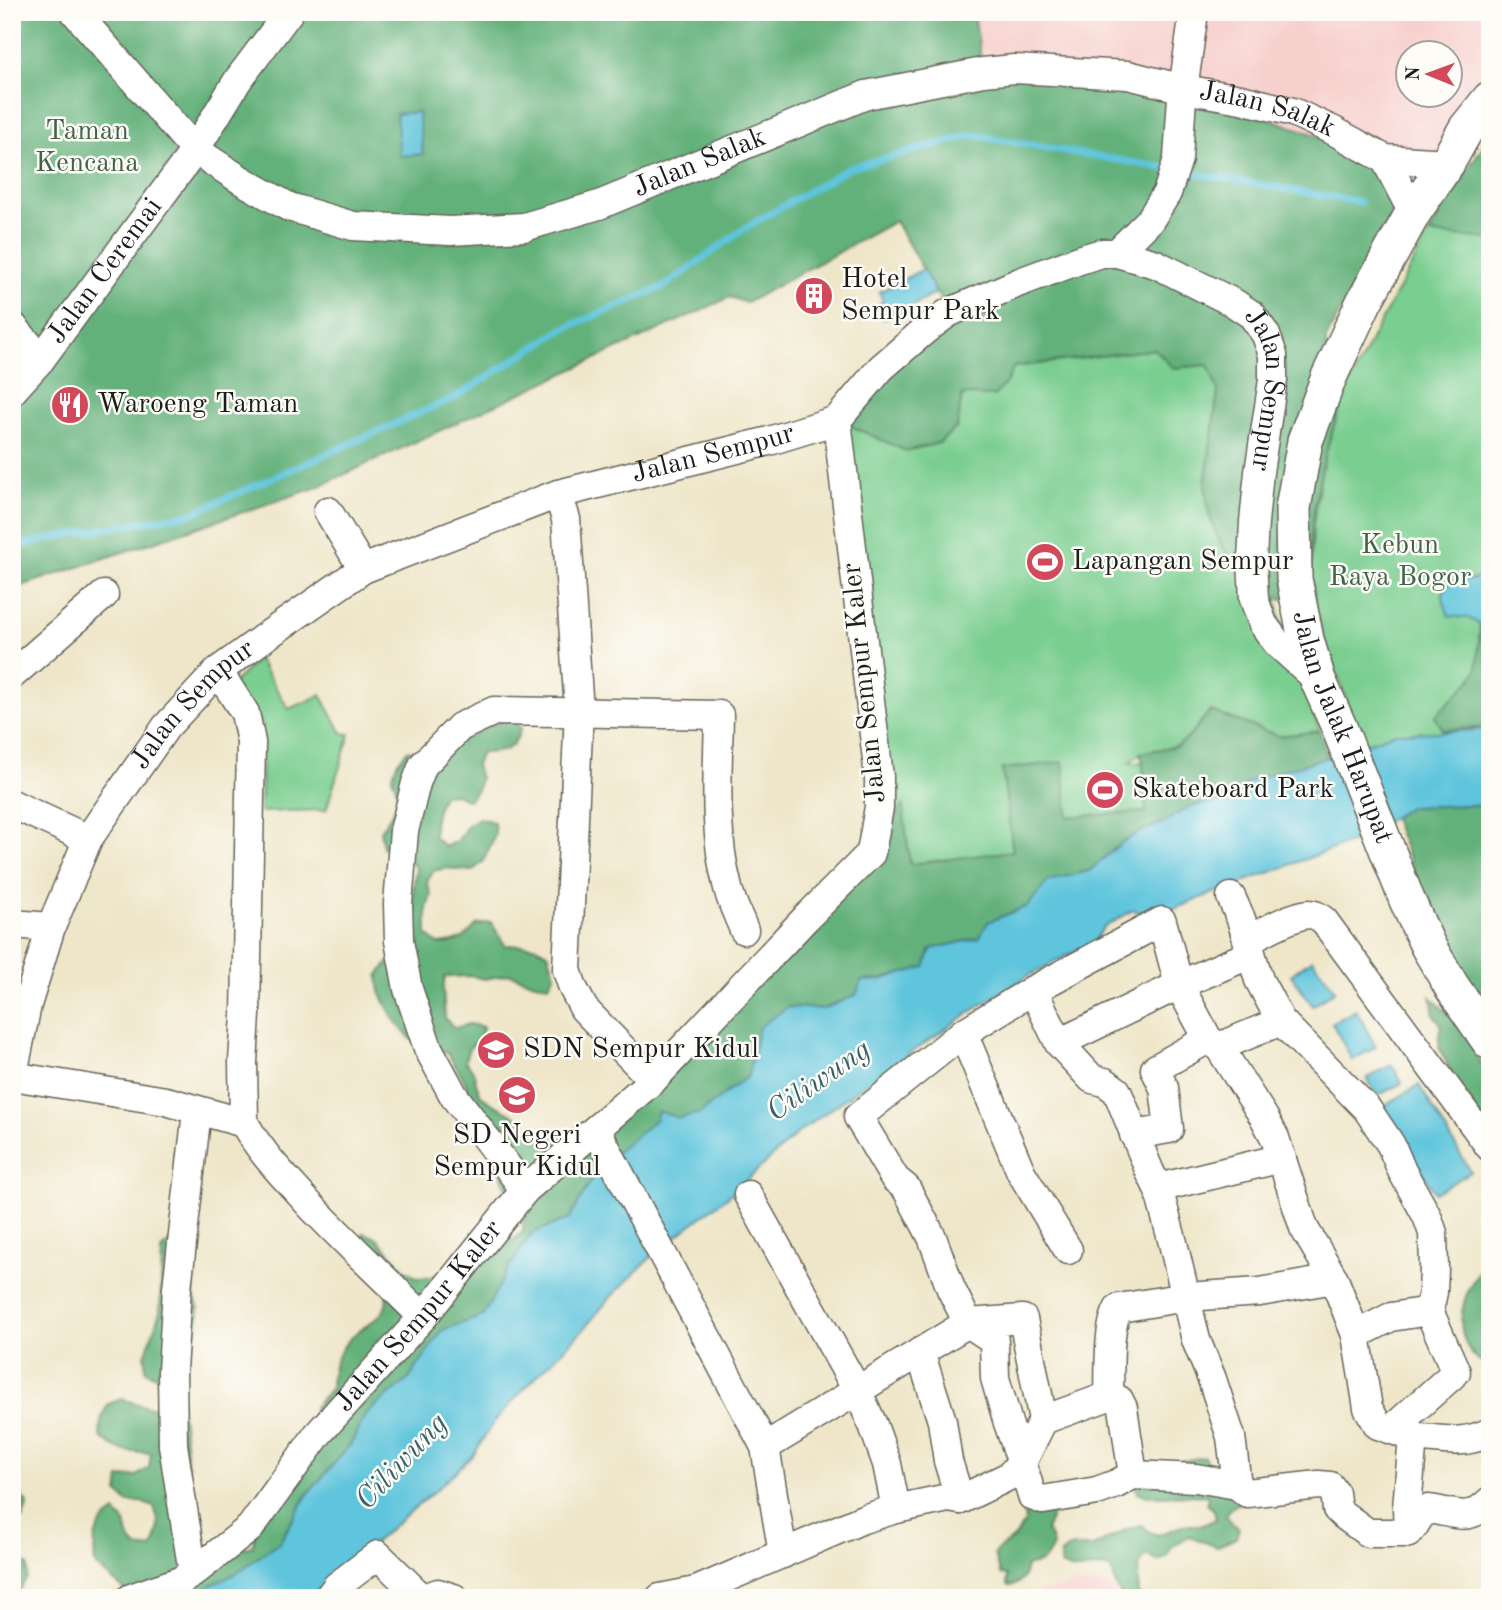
<svg xmlns="http://www.w3.org/2000/svg" width="1502" height="1610" viewBox="0 0 1502 1610" font-family="'Old Standard TT',serif">
<style>
.built{fill:#f7d0cd;fill-rule:evenodd}
.green{fill:#7ace90;stroke:#4b7556;stroke-width:2}
.forest{fill:#63b17a;stroke:#40664b;stroke-width:2}
.water{fill:#5fc5dc;stroke:#3e707c;stroke-width:2}
.lines{fill:none;stroke-linecap:round;stroke-linejoin:round}
.stream{stroke:#5fc5dc;stroke-width:7}
.minor-casing{stroke:#666359;stroke-width:31}
.major-casing{stroke:#666359;stroke-width:38}
.minor{stroke:#fff;stroke-width:28}
.major{stroke:#fff;stroke-width:35}
.labels{text-anchor:middle;dominant-baseline:central;stroke-width:5;stroke-linejoin:round;paint-order:stroke}
.street-label{font-size:28px;fill:#1c1c1c;stroke:#fdfcf7}
.park-label{font-size:28px;fill:#42634a;stroke:#fdfcf7}
.poi-label{font-size:28px;fill:#1c1c1c;stroke:#fdfcf7;text-anchor:start}
.water-label{font-size:30px;font-style:italic;fill:#376069;stroke:#fdfcf7}
</style>
<rect width="100%" height="100%" fill="#fdfcf7"/>
<filter id="ink" filterUnits="userSpaceOnUse"><feTurbulence type="fractalNoise" baseFrequency=".0143" numOctaves="2"/><feDisplacementMap in="SourceGraphic" scale="14" xChannelSelector="R" yChannelSelector="G"/><feConvolveMatrix kernelMatrix="1 2 1 2 8 2 1 2 1" color-interpolation-filters="sRGB"/></filter>
<filter id="wash" filterUnits="userSpaceOnUse"><feTurbulence type="fractalNoise" baseFrequency=".00686" numOctaves="4" result="noise"/><feDisplacementMap in="SourceGraphic" scale="28" xChannelSelector="R" yChannelSelector="G"/><feGaussianBlur stdDeviation="1.57" result="paint"/><feColorMatrix in="noise" values="0 0 0 0 0 0 0 0 0 0 0 0 0 0 0 0 0 1.4 0 .05"/><feComposite in="paint" operator="in"/></filter>
<g filter="url(#wash)">
<rect width="100%" height="100%" fill="#efe6c9"/>
<path class="built" d="M 960,12 L 1490,12 L 1490,100 L 1447,163 L 983,72 ZM 1408,52 L 1450,52 L 1450,94 L 1408,94 Z
M 1079,1584 L 1108,1584 L 1117,1590 L 1120,1593 L 1120,1598 L 1005,1598 Z"/>
<path class="green" d="M 1490,135 L 1490,1007 L 1446,947 L 1352,715 L 1324,638 L 1317,611 L 1311,575 L 1313,523 L 1323,459 L 1344,396 L 1374,334 L 1441,211 Z
M 1398,201 L 1326,339 L 1271,567 L 1279,614 L 1291,657 L 1320,731 L 1279,736 L 1210,711 C 1200,723 1190,741 1175,746 C 1155,753 1147,747 1129,763 L 1143,762 L 1146,812 L 1067,817 L 894,948 L 837,420 Z
M 258,659 L 289,709 L 321,695 L 342,733 L 350,734 L 326,810 L 260,812 L 263,726 L 230,686 Z"/>
<path class="forest" d="M 12,12 L 968,12 L 975,20 L 983,72 L 1184,89 L 1385,159 L 1398,201 L 1326,339 L 1327,364 L 1344,396 C 1324,451 1308,514 1311,573 C 1312,586 1315,599 1317,611 L 1277,597 L 1242,572 L 1221,545 L 1209,515 L 1205,484 L 1218,391 L 1208,365 L 1173,368 L 1155,349 L 1014,367 L 1006,383 L 994,396 L 962,395 L 957,427 L 939,443 L 906,451 L 837,420 L 948,313 L 895,221 L 746,303 L 730,297 L 315,488 L 12,589 Z
M 1490,135 L 1490,239 L 1429,234 L 1441,211 Z
M 1490,620 L 1490,727 L 1443,730 L 1435,716 L 1469,682 L 1477,670 L 1480,624 Z
M 1210,711 L 1279,736 L 1320,731 L 1328,757 L 1254,779 L 1221,801 L 1188,807 L 1165,822 L 1140,832 L 1120,844 L 1089,871 L 1048,881 L 1028,906 L 988,922 L 979,938 L 931,949 L 925,967 L 880,980 L 862,981 L 856,995 L 824,1009 L 788,1007 L 753,1057 L 748,1076 L 700,1113 L 679,1118 L 656,1119 L 593,1178 L 569,1219 L 532,1233 L 507,1271 L 483,1316 L 442,1331 L 409,1379 L 366,1414 L 351,1444 L 307,1495 L 280,1542 L 236,1574 L 184,1598 L 123,1598 L 127,1592 L 95,1565 C 93,1540 93,1526 115,1512 L 125,1522 L 128,1536 L 136,1547 L 152,1549 C 159,1532 161,1525 154,1507 L 141,1502 L 127,1502 L 118,1493 L 120,1478 L 136,1476 L 149,1468 L 151,1453 C 129,1452 116,1453 100,1436 L 101,1420 L 108,1404 L 122,1399 L 150,1408 L 164,1404 L 158,1377 L 146,1371 L 145,1356 L 160,1312 L 162,1250 L 172,1239 L 196,1242 L 197,1257 L 193,1283 L 194,1296 L 199,1309 L 198,1323 L 195,1336 L 177,1372 L 196,1539 C 214,1550 233,1552 252,1546 L 256,1531 L 318,1423 L 314,1407 L 331,1388 C 331,1367 338,1349 355,1334 C 370,1321 395,1314 384,1288 C 378,1276 363,1258 355,1246 L 364,1233 L 377,1238 L 405,1270 L 418,1278 L 432,1277 L 497,1245 L 511,1241 L 523,1232 L 523,1217 L 514,1206 L 463,1078 L 447,1053 L 412,1040 L 402,1029 L 393,1018 L 380,992 L 378,976 L 388,963 L 400,954 L 410,942 L 415,927 L 410,913 L 416,869 L 407,857 L 395,854 L 383,847 L 380,831 C 394,810 404,802 392,777 L 397,763 L 407,751 L 423,750 L 510,718 L 521,728 C 514,751 503,753 481,753 L 476,765 L 480,778 L 477,790 L 468,800 L 456,794 L 443,795 C 436,809 433,821 434,837 L 445,847 L 458,840 L 467,826 L 479,818 L 494,822 L 495,835 L 483,862 L 472,871 L 446,868 L 433,871 L 427,882 L 431,895 L 427,908 L 427,935 L 438,944 C 457,943 464,940 476,925 L 491,922 L 505,945 L 535,946 L 548,953 L 555,974 L 549,985 L 535,983 L 510,974 L 485,979 L 471,976 L 445,977 L 443,989 L 445,1018 L 455,1028 L 469,1024 L 483,1027 L 480,1040 L 469,1048 L 465,1061 C 469,1065 473,1069 474,1074 C 476,1082 477,1088 481,1095 C 491,1107 507,1108 518,1118 C 524,1125 529,1133 535,1140 C 551,1139 565,1135 580,1133 L 871,853 L 903,805 L 910,864 L 1013,851 L 1002,769 L 1063,762 L 1068,817 L 1146,812 L 1143,762 L 1140,753 L 1177,746 L 1186,740 Z
M 1467,805 L 1490,806 L 1490,1008 L 1446,947 L 1417,879 L 1392,816 L 1409,807 Z
M 1431,997 C 1441,1007 1451,1016 1460,1026 C 1470,1039 1479,1066 1490,1075 L 1490,1135 L 1450,1070 L 1439,1048 L 1441,1024 L 1434,1015 Z
M 1487,1263 L 1490,1263 L 1490,1365 C 1477,1362 1472,1356 1466,1344 C 1454,1317 1467,1283 1487,1263 Z
M 1204,1457 L 1209,1466 L 1245,1500 L 1232,1507 L 1226,1515 L 1232,1524 L 1239,1528 L 1236,1538 L 1217,1547 L 1189,1536 L 1171,1547 L 1167,1557 L 1159,1561 L 1155,1560 L 1147,1555 C 1134,1566 1139,1582 1139,1598 L 1122,1598 C 1121,1592 1118,1591 1116,1586 C 1114,1579 1115,1576 1110,1569 C 1090,1563 1084,1577 1061,1565 L 1060,1555 L 1067,1549 L 1075,1547 L 1093,1547 L 1125,1530 L 1142,1525 L 1149,1532 L 1158,1535 L 1185,1525 L 1203,1525 L 1216,1519 L 1214,1510 L 1207,1504 L 1208,1495 L 1147,1496 L 1138,1492 L 1134,1484 L 1176,1462 Z
M 12,1494 L 19,1494 L 28,1504 L 23,1517 L 12,1531 Z
M 1030,1509 L 1062,1510 L 1053,1513 L 1046,1531 L 1050,1536 L 1053,1546 C 1045,1562 1043,1563 1026,1566 C 1024,1576 1023,1585 1009,1586 L 1007,1583 L 1007,1575 L 1001,1574 L 994,1555 C 999,1546 1005,1545 1012,1540 C 1019,1535 1017,1529 1026,1522 L 1025,1515 Z
M 12,1558 L 28,1565 L 27,1578 L 19,1590 L 19,1598 L 12,1598 Z"/>
<path class="water" d="M 418,112 L 423,154 L 400,156 L 396,114 Z
M 923,269 L 936,293 L 894,316 L 893,314 L 884,319 L 877,305 L 883,301 L 879,292 Z
M 1490,578 L 1490,620 L 1480,624 L 1468,618 L 1449,616 L 1444,602 L 1443,592 L 1451,581 Z
M 1490,729 L 1490,806 L 1467,805 L 1409,807 L 1360,839 L 1211,894 L 1154,917 L 1133,910 L 1103,928 L 1095,941 L 1028,976 L 972,1011 L 878,1075 L 799,1132 L 736,1190 L 656,1252 L 609,1299 L 583,1330 L 521,1392 L 494,1422 L 473,1455 L 438,1488 L 309,1598 L 184,1598 L 235,1574 L 280,1542 L 307,1495 L 351,1444 L 366,1414 L 409,1379 L 442,1330 L 483,1316 L 507,1271 L 532,1233 L 569,1219 L 593,1178 L 609,1159 L 656,1119 L 658,1111 L 679,1118 L 700,1113 L 748,1076 L 759,1027 L 788,1007 L 824,1009 L 856,995 L 861,981 L 880,980 L 925,967 L 931,949 L 979,938 L 988,922 L 1028,906 L 1048,881 L 1089,871 L 1120,844 L 1140,832 L 1165,822 L 1188,807 L 1221,801 L 1254,779 L 1328,757 L 1395,733 L 1442,732 Z
M 1312,959 L 1335,990 L 1313,1006 L 1291,975 Z
M 1356,1010 L 1376,1047 L 1352,1060 L 1332,1023 Z
M 1392,1065 L 1402,1083 L 1377,1096 L 1367,1078 Z
M 1419,1085 L 1471,1172 L 1435,1193 L 1383,1107 Z"/>
<g class="lines">
<path class="stream" d="M 1181,171 L 1360,202
M 12,547 L 67,535 L 190,514 L 454,398 L 563,329 L 665,286 L 745,228 L 849,168 L 972,135 L 1170,169"/>
</g>
</g>
<g filter="url(#ink)">
<g class="lines">
<defs>
<g id="minor">
<path id="s1" d="M 75,12 L 195,150 L 241,180 L 289,207 L 353,226 L 450,231 L 524,227 L 599,205 L 866,95 L 983,72 L 1014,69 L 1128,75 L 1184,89 L 1241,99 L 1293,112 L 1334,131 L 1385,159 L 1447,163"/>
<path d="M 1385,159 L 1413,213"/>
<path d="M 1117,253 L 1150,220 L 1167,193 L 1178,159 L 1182,97 L 1194,12"/>
<path d="M 12,325 L 41,359"/>
<path id="s2" d="M 12,391 L 41,359 L 195,150 L 238,80 L 289,12"/>
<path d="M 558,494 L 566,519 L 579,711 L 567,970 L 573,988 L 584,1009 L 653,1080"/>
<path d="M 328,511 L 363,569"/>
<path d="M 12,675 L 104,595"/>
<path d="M 12,804 L 88,839"/>
<path d="M 1231,897 L 1241,919 L 1259,980 L 1281,1021 L 1367,1109 L 1391,1145 L 1402,1171 L 1427,1216 L 1433,1233 L 1434,1269 L 1433,1292 L 1429,1311 L 1391,1317 L 1356,1335"/>
<path d="M 12,924 L 51,927"/>
<path d="M 1248,940 C 1263,932 1293,915 1309,914 C 1315,914 1320,917 1324,921 L 1490,1147"/>
<path d="M 1033,990 L 1059,1043 L 1092,1079 L 1105,1082 L 1117,1091 L 1150,1172 L 1158,1188 L 1173,1243 L 1196,1340 L 1212,1379 L 1231,1437 L 1237,1485"/>
<path d="M 963,1033 L 1021,1172 L 1068,1250"/>
<path d="M 1059,1043 L 1179,985 L 1251,954"/>
<path d="M 1219,1047 L 1281,1021"/>
<path d="M 12,1076 L 166,1101 L 244,1123 L 243,1062 L 246,1015 L 251,742 L 245,713 L 218,671"/>
<path id="s3" d="M 12,1079 L 27,1005 L 51,927 L 88,839 L 166,727 L 218,671 L 262,639 L 363,569 L 558,494 L 769,441 L 837,420 L 881,368 L 925,330 L 948,313 L 1020,282 L 1082,259 L 1102,253 L 1117,253 L 1156,264 L 1234,303 L 1252,315 L 1266,335 L 1273,355 L 1273,380 L 1259,472 L 1254,522 L 1252,560 L 1254,599 L 1263,624 L 1277,643 L 1318,680"/>
<path d="M 244,1123 C 263,1156 283,1175 308,1203 C 345,1242 385,1279 423,1317"/>
<path d="M 596,1129 L 765,1447 L 783,1554"/>
<path d="M 1134,1135 L 1169,1129 L 1164,1088 L 1155,1069 L 1208,1039"/>
<path d="M 1158,1188 L 1282,1158"/>
<path d="M 525,1190 L 454,1096 L 428,1048 L 408,989 L 399,941 L 398,904 L 404,831 L 416,783 L 423,765 L 460,727 L 494,711 L 719,715 C 718,770 713,830 727,884 C 730,900 738,915 744,930"/>
<path d="M 748,1195 L 857,1390 L 873,1425 L 887,1464 L 896,1509"/>
<path d="M 920,1352 L 942,1421 L 948,1461 L 960,1500"/>
<path d="M 1043,1420 L 1109,1396"/>
<path d="M 1392,1429 L 1456,1372 L 1429,1311"/>
<path d="M 1413,1437 C 1441,1439 1463,1446 1490,1432"/>
<path d="M 765,1447 L 968,1323 L 1023,1319 L 1043,1420 L 1022,1463 L 1008,1423 L 995,1378 L 994,1340 L 968,1323 L 951,1289 L 932,1237 L 906,1188 L 895,1179 L 858,1117 L 963,1033 L 1033,990 L 1162,921 L 1179,985 L 1208,1039 L 1219,1047 L 1265,1119 L 1275,1138 L 1304,1228 L 1334,1279 L 1356,1335 L 1368,1408 L 1378,1425 L 1413,1437 L 1407,1508 L 1408,1533"/>
<path d="M 1133,1475 L 1123,1408 L 1119,1400 L 1109,1396 C 1110,1373 1107,1326 1119,1308 L 1186,1297 L 1260,1292 L 1334,1279"/>
<path d="M 1408,1533 C 1418,1525 1415,1517 1428,1509 C 1455,1512 1467,1524 1490,1501"/>
<path d="M 193,1573 L 173,1445 L 172,1371 L 177,1288 L 197,1111"/>
<path id="s4" d="M 131,1598 L 180,1581 L 193,1573 L 250,1528 L 318,1434 L 423,1317 L 525,1190 L 653,1080 L 806,918 L 871,853 L 879,807 L 879,777 L 837,420"/>
<path d="M 328,1598 L 337,1586 L 378,1555 L 422,1598"/>
<path d="M 424,1598 L 438,1593 L 454,1598"/>
<path d="M 660,1598 L 696,1591 L 863,1519 L 896,1509 L 948,1498 L 960,1500 L 1009,1476 L 1022,1463 L 1032,1496 L 1043,1500 L 1097,1491 L 1116,1484 L 1133,1475 L 1196,1478 L 1237,1485 L 1247,1493 L 1319,1485 L 1330,1486 L 1335,1493 L 1337,1509 L 1342,1514 L 1368,1533 L 1408,1533"/>
</g>
<g id="major">
<path id="s5" d="M 1490,99 L 1466,129 L 1447,163 L 1413,213 L 1364,302 L 1329,377 L 1305,441 L 1293,508 L 1294,579 L 1306,640 L 1318,680 L 1339,727 L 1407,900 L 1428,946 L 1452,987 L 1490,1042"/>
</g>
</defs>
<use href="#minor" class="minor-casing"/>
<use href="#major" class="major-casing"/>
<use href="#minor" class="minor"/>
<use href="#major" class="major"/>
</g>
</g>
<defs>
<symbol id="building-disc" viewBox="-11 -11 22 22"><circle r="9.5" fill="#d1495b" stroke="#fdfcf7"/><path d="M-4-6H4V6H1V3H-1V6H-4ZM-2.5-4.3h1.7v1.8h-1.7ZM.8-4.3h1.7v1.8H.8ZM-2.5-1h1.7V.8h-1.7ZM.8-1h1.7V.8H.8Z" fill="#fff"/></symbol>
<symbol id="restaurant-disc" viewBox="-11 -11 22 22"><circle r="9.5" fill="#d1495b" stroke="#fdfcf7"/><path d="M-5-6h1v4h1v-4h1v4h1v-4h1v5L-1.5 .5V6h-2V.5L-5-1ZM5-6V6H3V1.5H1.5Q1.5-4 5-6Z" fill="#fff"/></symbol>
<symbol id="stadium-disc" viewBox="-11 -11 22 22"><circle r="9.5" fill="#d1495b" stroke="#fdfcf7"/><path d="M0-5a6.5 5 0 1 0 0 10a6.5 5 0 1 0 0-10ZM-3.5-1.8h7v3.6h-7Z" fill="#fff"/></symbol>
<symbol id="school-disc" viewBox="-11 -11 22 22"><circle r="9.5" fill="#d1495b" stroke="#fdfcf7"/><path d="M0-5L7-2L0 1L-7-2ZM-4 1L0 2.5L4 1V4Q0 6-4 4Z" fill="#fff"/></symbol>
</defs>
<g fill-rule="evenodd">
<use href="#building-disc" x="792" y="274" width="44" height="44"/>
<use href="#restaurant-disc" x="48" y="383" width="44" height="44"/>
<use href="#stadium-disc" x="1023" y="540" width="44" height="44"/>
<use href="#stadium-disc" x="1083" y="768" width="44" height="44"/>
<use href="#school-disc" x="474" y="1028" width="44" height="44"/>
<use href="#school-disc" x="495" y="1073" width="44" height="44"/>
</g>
<g class="labels">
<g class="street-label">
<text stroke="none"><textPath href="#s1" startOffset="1306">Jalan Salak</textPath></text>
<text stroke="none"><textPath href="#s1" startOffset="718">Jalan Salak</textPath></text>
<text stroke="none"><textPath href="#s2" startOffset="152">Jalan Ceremai</textPath></text>
<text stroke="none"><textPath href="#s3" startOffset="1704">Jalan Sempur</textPath></text>
<text stroke="none"><textPath href="#s3" startOffset="1012">Jalan Sempur</textPath></text>
<text transform="translate(865 683) rotate(-96)">Jalan Sempur Kaler</text>
<text stroke="none"><textPath href="#s3" startOffset="424">Jalan Sempur</textPath></text>
<text stroke="none"><textPath href="#s5" startOffset="686">Jalan Jalak Harupat</textPath></text>
<text stroke="none"><textPath href="#s4" startOffset="411">Jalan Sempur Kaler</textPath></text>
</g>
<g class="park-label">
<text x="87" y="132">Taman<tspan x="87" dy="32">Kencana</tspan></text>
<text x="1400" y="546">Kebun<tspan x="1400" dy="32">Raya Bogor</tspan></text>
</g>
<g class="poi-label">
<text x="841" y="280">Hotel<tspan x="841" dy="32">Sempur Park</tspan></text>
<text x="97" y="405">Waroeng Taman</text>
<text x="1072" y="562">Lapangan Sempur</text>
<text x="1132" y="790">Skateboard Park</text>
<text x="523" y="1050">SDN Sempur Kidul</text>
<text x="517" y="1136" text-anchor="middle">SD Negeri<tspan x="517" dy="32">Sempur Kidul</tspan></text>
</g>
<g class="water-label">
<text transform="translate(819 1081) rotate(-35)">Ciliwung</text>
<text transform="translate(402 1462) rotate(-47)">Ciliwung</text>
</g>
</g>
<rect width="1502" height="1610" fill="none" stroke="#fdfcf7" stroke-width="42"/>
<g transform="translate(1429 74) rotate(271)"><circle r="33" fill="#fdfcf7" stroke="#a3a29f" stroke-width="2"/>
<path d="M0-5L12 26L0 18L-12 26Z" fill="#d1495b"/>
<text y="-10" font-size="19" font-weight="bold" text-anchor="middle" fill="#1c1c1c">N</text>
</g>
</svg>
